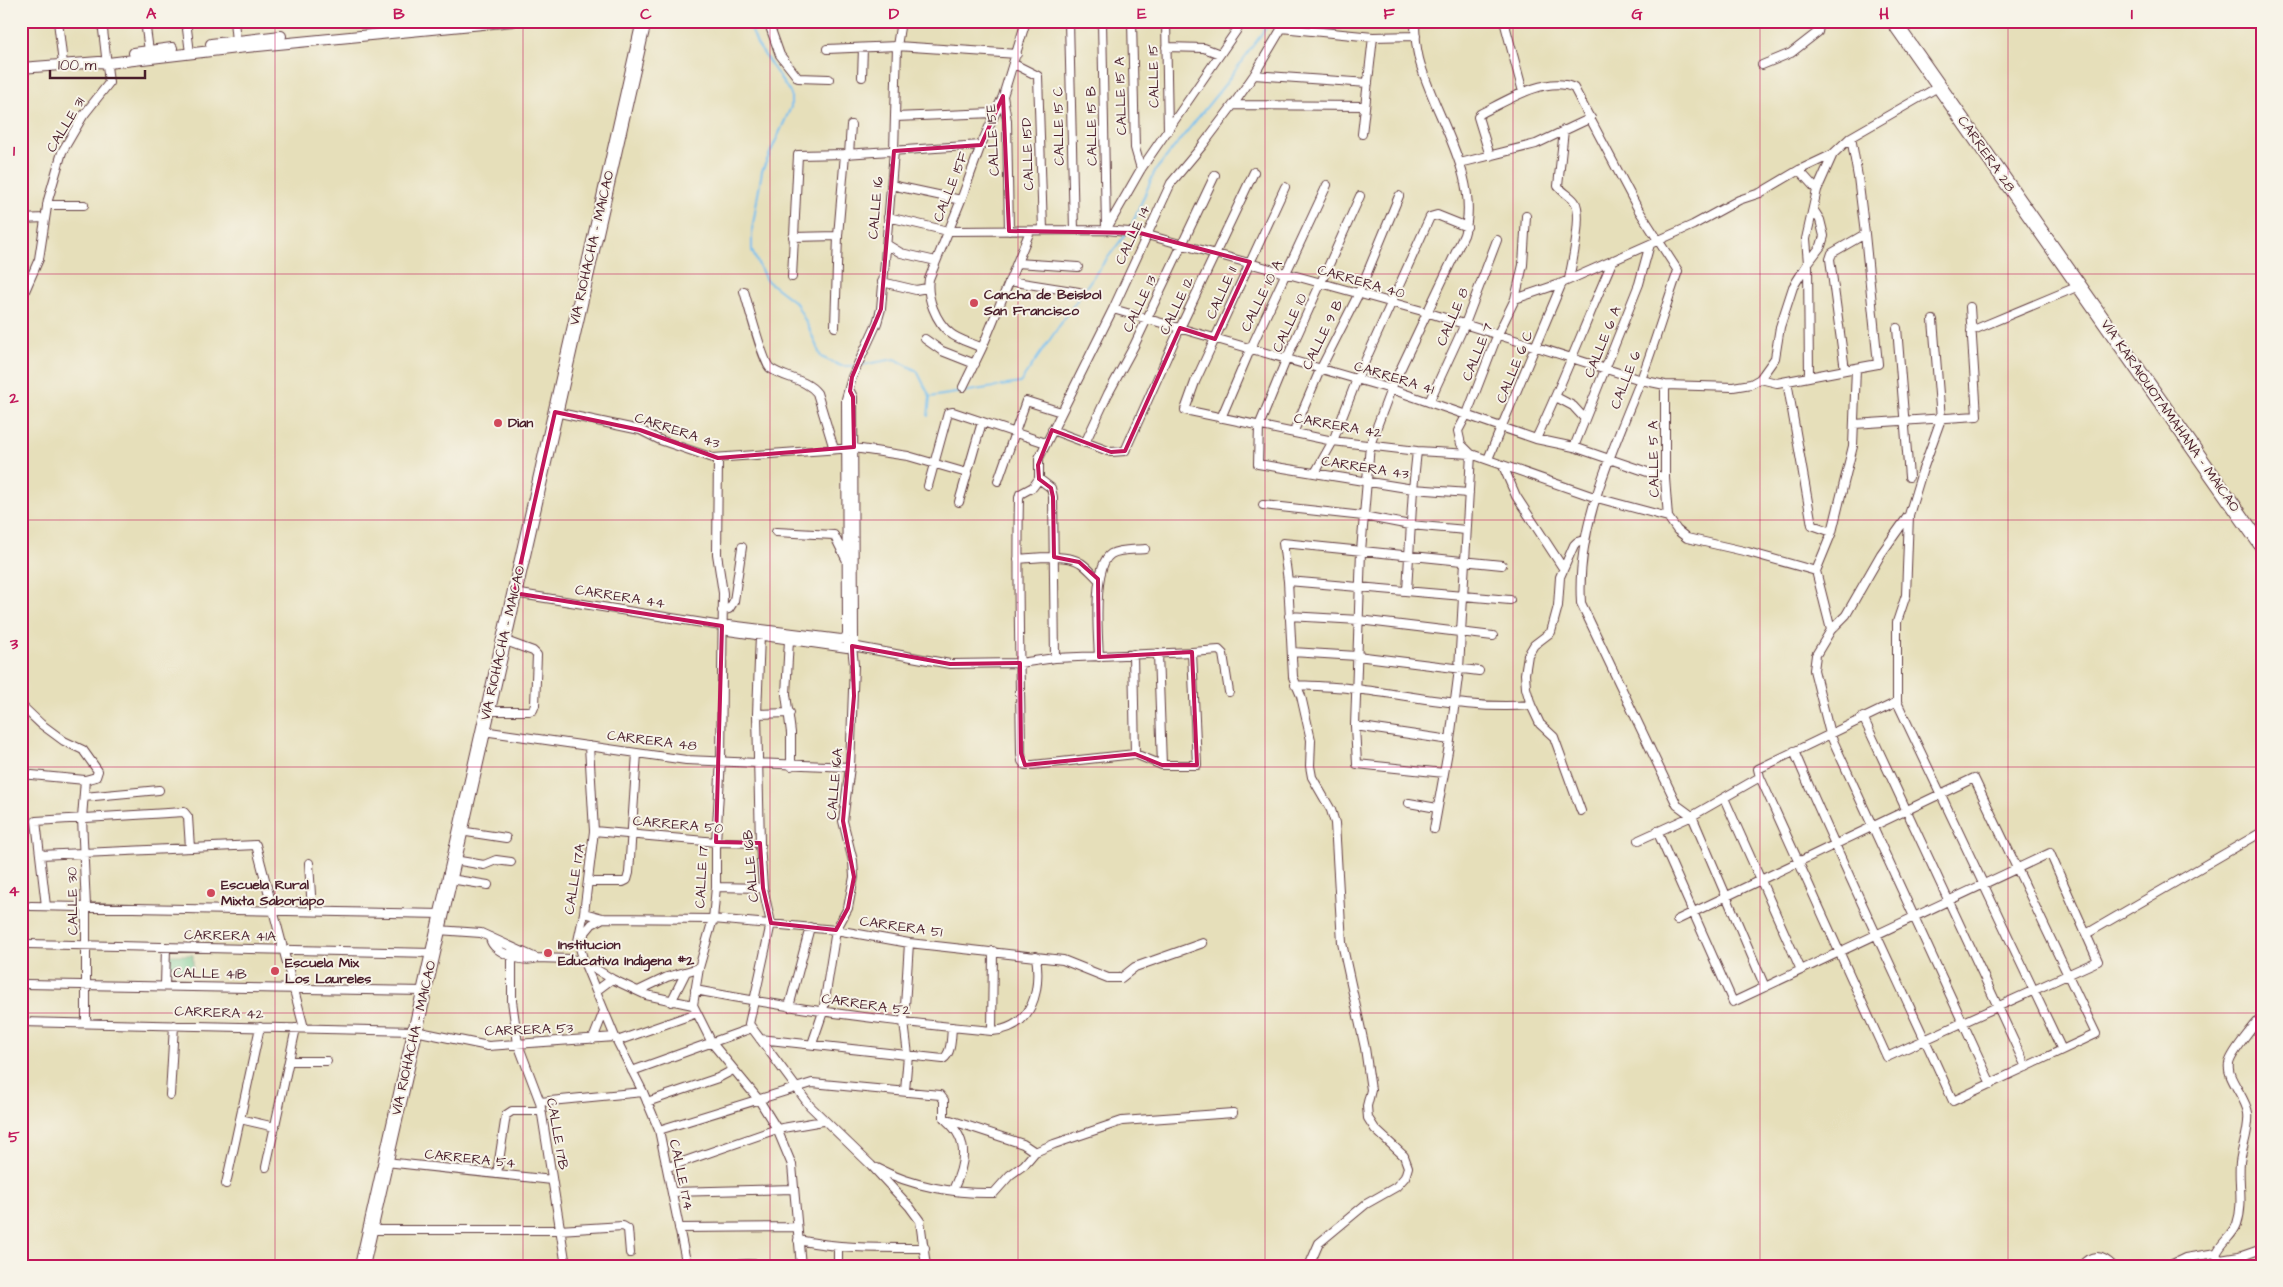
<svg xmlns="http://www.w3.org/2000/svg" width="2283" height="1287" viewBox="0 0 2283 1287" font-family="'Architects Daughter',sans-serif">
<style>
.green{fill:#71c88e;stroke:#5e745c}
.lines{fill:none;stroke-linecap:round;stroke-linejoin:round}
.stream{stroke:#77c0f0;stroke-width:2}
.street-casing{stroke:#613c40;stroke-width:10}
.secondary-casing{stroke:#613c40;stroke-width:12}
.highway-casing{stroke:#613c40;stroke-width:16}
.street{stroke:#fff;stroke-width:8}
.secondary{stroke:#fff;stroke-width:10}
.highway{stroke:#fff;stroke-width:14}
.marked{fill:none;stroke:#c2185b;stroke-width:4;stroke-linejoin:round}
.grid{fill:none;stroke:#c2185b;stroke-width:1;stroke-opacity:0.55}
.poi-dot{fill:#d1495b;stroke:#f7f3e8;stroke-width:2}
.labels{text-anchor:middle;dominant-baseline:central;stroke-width:4;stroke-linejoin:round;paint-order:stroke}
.street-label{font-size:14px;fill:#4a1f2b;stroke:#f7f3e8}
.poi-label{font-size:14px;font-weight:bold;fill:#4a1f2b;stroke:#f7f3e8;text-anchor:start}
.neatline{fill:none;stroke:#c2185b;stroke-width:2}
.grid-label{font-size:16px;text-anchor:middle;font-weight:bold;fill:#c2185b}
</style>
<rect width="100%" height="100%" fill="#f7f3e8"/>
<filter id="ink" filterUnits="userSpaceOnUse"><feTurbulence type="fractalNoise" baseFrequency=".02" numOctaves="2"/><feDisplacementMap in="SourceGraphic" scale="10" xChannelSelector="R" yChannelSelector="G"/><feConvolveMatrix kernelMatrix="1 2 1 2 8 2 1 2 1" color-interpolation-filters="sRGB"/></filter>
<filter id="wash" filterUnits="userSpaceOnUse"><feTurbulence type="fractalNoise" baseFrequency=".0096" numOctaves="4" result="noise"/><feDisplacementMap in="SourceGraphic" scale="20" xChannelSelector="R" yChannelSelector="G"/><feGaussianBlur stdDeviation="1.12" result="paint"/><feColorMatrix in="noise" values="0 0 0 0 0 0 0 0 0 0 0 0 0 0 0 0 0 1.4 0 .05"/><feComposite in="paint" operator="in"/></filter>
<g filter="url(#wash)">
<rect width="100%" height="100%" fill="#e6dfba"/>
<path class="green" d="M 168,955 L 193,955 L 193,970 L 168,970 Z"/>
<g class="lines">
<path class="stream" d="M 748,21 L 757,44 L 791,94 L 791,107 L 762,171 L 752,230 L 752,251 L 766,280 L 796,303 L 809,328 L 821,357 L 841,366 L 854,366
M 1130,229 L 1155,171 L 1226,83 L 1271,21
M 861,365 L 895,359 L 917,371 L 930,397 L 928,416
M 930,397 L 1020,383 L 1093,277 L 1125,235"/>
</g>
</g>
<g filter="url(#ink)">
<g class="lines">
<defs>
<path id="street" d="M 58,21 L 63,64
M 145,21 L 149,51
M 186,21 L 190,53
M 234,21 L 236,41
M 689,21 L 701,21
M 768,21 L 780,55 L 798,78 L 829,79
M 1069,21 L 1074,230
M 1102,21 L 1106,228
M 1132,21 L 1135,148 L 1141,169
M 1166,21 L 1168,131
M 1415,21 C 1415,34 1416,47 1419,59 C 1433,114 1482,178 1464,235 L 1391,389 L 1370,445 L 1361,551 L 1355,726 L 1357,764 L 1444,773
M 1504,21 L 1523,92
M 1281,28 L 1373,37 L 1416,36
M 21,46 L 24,68
M 1166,47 L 1204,48 L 1220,54
M 827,49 L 897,46 L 1017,54
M 1014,64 L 1038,76 L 1043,230
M 1762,65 L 1791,53 L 1818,32 L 1820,21
M 1254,75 L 1368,83
M 862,77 L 863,48
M 1003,96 L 1007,121 L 1009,231
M 1233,105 L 1365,106
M 895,117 L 994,113
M 1564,130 L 1558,186 C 1563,193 1571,196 1575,202 C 1583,214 1572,264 1569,279
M 1362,134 L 1373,37
M 1851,137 L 1858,177 L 1865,234
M 849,154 L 851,125
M 1490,156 L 1478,117 L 1480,114 C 1504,102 1548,74 1574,88 L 1638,209 L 1678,271 C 1665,308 1654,346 1640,382 C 1612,453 1576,526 1581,603 L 1677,805 L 1692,816 L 1765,987
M 1460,163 L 1536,144 L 1591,118
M 891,185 L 961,200
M 1285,187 L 1195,382 L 1185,410 L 1333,441 L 1417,451 L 1471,454 L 1597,498 L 1668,517
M 1817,190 L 1833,154
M 1360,196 L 1286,360 L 1259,426 L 1258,464 L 1413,489 L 1469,493
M 47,205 L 84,205
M 888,217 L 948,231 L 1106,230 L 1140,233 L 1426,312 L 1641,380 L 1665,385 L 1733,387 L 1751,384 L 1760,379 L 1775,358 L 1780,327 L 1793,287 L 1808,263 L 1806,239 L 1817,190 L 1799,170
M 21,219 L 45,218
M 1106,230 L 1141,169 L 1243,21
M 793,237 L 838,236
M 886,244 L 901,253 L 936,261
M 1017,263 L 1078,267
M 792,277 L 798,155 L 845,154 L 981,145
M 1009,281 L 1079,292
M 882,282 L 916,290 L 927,288
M 744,291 C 748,304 763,362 770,368 C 785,379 805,378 817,393 L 834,449
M 1515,299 L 1562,283 L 1693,225 L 1739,200 L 1760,193 L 1799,170 L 1833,154 L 1851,137 L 1938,87
M 21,300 L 39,259 L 48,200 L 62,152 L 83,116 L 109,83 L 102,21
M 1113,309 L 1391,389 L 1536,439 L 1574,447 L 1665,478
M 1933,320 L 1941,419 L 1922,472 L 1909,515 L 1906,595 L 1897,622 L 1897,702 L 2062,1050
M 835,327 L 838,236 L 845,154
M 1897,328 L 1909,477
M 1971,331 L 2079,286
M 925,339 L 942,351 L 975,364
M 982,348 C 972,343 958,340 950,333 C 936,322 926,297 929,279 L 961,200 L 981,145 L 1003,96 L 1026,21
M 1845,370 L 1830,259 L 1832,253 L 1865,234 L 1878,364 L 1856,368
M 1809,376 L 1808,263 L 1821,246 L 1824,236 L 1820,220 L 1813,209
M 1760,379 L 1777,383 L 1856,368 L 1853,446 L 1832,532 L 1816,571
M 1787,381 L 1812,525 L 1832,532
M 1665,385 L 1665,478 L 1668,517 L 1677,530 L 1687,538 L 1748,552 L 1816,571 L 1831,630 L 1816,655 L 1814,670 L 1830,734 L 1991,1084
M 963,387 L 982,348 L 1030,231
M 850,391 L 853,397 L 854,642 L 852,646
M 1556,397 L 1573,406 L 1585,419
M 1429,402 L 1465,324 L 1497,240
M 555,412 L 640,430 L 660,440 L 713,458 L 854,448 L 908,456 L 967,473
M 1221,418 L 1250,350 L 1327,185
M 1854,424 L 1977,416 L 1970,307
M 1052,430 L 1111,452 L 1125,451 L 1180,328 L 1254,172
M 1294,431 L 1320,370 L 1358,295 L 1399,196
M 1536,439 C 1564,380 1587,319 1613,260
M 1085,443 L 1108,394 L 1134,346 L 1215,175
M 1574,447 L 1639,284 L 1650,244
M 718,458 L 717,554 L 723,593 L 721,760 L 716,842 L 716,887 L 713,919 L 699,968 L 693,1005 L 712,1043 L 759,1100 L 777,1129 L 792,1165 L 801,1266
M 1488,459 L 1562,283
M 1503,466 L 1516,496 L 1563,568
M 1315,473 L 1333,441 L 1357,379 L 1430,217 L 1437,215 L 1467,227
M 1039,479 L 1039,458 L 1113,309 L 1171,183 L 1202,146 L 1233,105 L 1254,75 L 1286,21
M 1039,479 L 1051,488 L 1053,497 L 1055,658
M 998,481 L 1026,401 L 1061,412
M 928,486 L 948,413 L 953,412 L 1046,443
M 959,502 L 982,422
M 1263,505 L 1363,516 L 1410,525 L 1466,530
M 776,532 L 834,535 L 846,559
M 1018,559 C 1034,558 1067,553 1081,563 C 1087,567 1093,574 1098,579
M 1288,581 L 1510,600
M 1407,591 L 1413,489 L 1417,451
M 514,593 L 722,626 L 729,625 L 841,639 L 845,638
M 722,611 L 729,609 L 734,601 L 742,547
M 1289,616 L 1359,620 L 1493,636
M 722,626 L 728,631 L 847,648 L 852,646 L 950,664 L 1020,663 L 1055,658 L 1192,652 L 1197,765 L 1162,765 L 1135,754 L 1033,765 L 1025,765 L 1022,761 L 1021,753 C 1020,668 1017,583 1019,498 L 1020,494 L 1033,487 L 1039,479
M 1831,630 L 1846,615 L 1881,554 L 1908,516
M 760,635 L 757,714 L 760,843 L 763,888 L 771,923 L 749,1024 L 810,1106 L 871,1165 L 909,1206 L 920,1221 L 926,1266
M 845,638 L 847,634 L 846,399 L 852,377 L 877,323 L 881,309 L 894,151 L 897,46 L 901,21
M 789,640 L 786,694 L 791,733 L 791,766
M 1192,652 L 1219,650 L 1223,654 L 1229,692
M 1292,652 L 1357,656 L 1479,671
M 1158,653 L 1162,765
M 1133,654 L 1135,754
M 1099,657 C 1098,636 1092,566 1111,554 C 1119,549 1136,550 1145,549
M 1295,685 C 1315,686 1336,686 1356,689 C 1415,696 1472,710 1531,705
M 21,705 L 41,724 L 64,741 L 83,750 L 98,771 L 96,777 L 85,780 L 21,774
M 487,711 L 529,711 L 533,710 L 535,705 L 537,655 L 533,651 L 503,640
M 757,714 L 790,713
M 1863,717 L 2026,1067
M 1355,726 L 1450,740
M 483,731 L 686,760 L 850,767
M 589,746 L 594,831 L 584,913 L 578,941 L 584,962 L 615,1037 L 643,1092 L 659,1130 L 687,1266
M 85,780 L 82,818 L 86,907 L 86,1022
M 84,797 L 159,790
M 1724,798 L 1801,970
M 1409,803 L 1437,808
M 1581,811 L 1554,737 L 1540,724 L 1531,705 L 1526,688 L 1525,674 L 1528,655 L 1534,645 L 1551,632 L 1558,606 L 1560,577 L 1574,545 L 1577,542 L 1584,540
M 1434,829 L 1450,740 L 1459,669 L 1471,454 L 1461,444 L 1458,431 L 1467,414 L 1497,336 L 1515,299 L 1523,265 L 1526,216
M 460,831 L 506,838
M 594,831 L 716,842 L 760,843
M 1657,831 L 1733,1002 C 1838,952 1944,903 2050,853 L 2098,961 L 1887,1057 L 1760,777
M 1639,840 L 1692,816 L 1760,777 L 1758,769 L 1897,702
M 40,855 L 256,845 L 304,1028
M 454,860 L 484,865 L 496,860 L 511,862
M 309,863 L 312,911
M 450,879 L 488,885
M 588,882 L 623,882 L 627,880 L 629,873 L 637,753
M 716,887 L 763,888
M 31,906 L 442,914
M 46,906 L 36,821 L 184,812 L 188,817 L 190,848
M 584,913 L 603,918 L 713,919 L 836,930 L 909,943 L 1063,960 L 1108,978 L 1121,978 L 1135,967 L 1203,943
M 1677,920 L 1974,778 L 2096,1034 L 1953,1101 C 1900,984 1844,869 1794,751
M 438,930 L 481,933 L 536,958 L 571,959 L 584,962 L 612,979 L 646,995 L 693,1005
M 2088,933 L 2262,832
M 490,937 C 491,952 521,962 534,959
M 578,941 L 592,924 L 603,918
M 28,944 L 433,953
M 512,949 L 512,1001 L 518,1044 L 540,1102 L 566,1266
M 25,984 L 424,991
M 165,986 L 166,947
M 695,990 C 794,1009 893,1022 992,1031 C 1033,1028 1041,991 1036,956
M 596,991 L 612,979
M 638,991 L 667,977 L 699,968
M 671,1002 L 686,972
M 789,1007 L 810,927
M 2262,1017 C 2255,1024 2230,1055 2229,1064 C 2226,1078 2246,1097 2248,1113 C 2250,1129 2242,1147 2240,1162 C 2238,1183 2244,1204 2237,1224 C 2233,1236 2220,1243 2216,1255 L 2220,1260 L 2239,1257 L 2262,1249
M 21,1022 L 415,1031 L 488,1046 L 615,1037
M 992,1031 L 993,951
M 593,1039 L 604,1011
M 760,1039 L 943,1059 C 952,1053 951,1037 952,1027
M 617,1041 L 697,1013
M 812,1044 L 823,1012 L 836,930 L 848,908 L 854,877 L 853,861 L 843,821 L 850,767 L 854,665 L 852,646 L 845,638
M 289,1061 L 327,1061
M 632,1071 L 752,1028
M 905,1091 L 908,1055 L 904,1022 L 909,943
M 170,1095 L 174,1025
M 540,1102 L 643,1092
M 647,1102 L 718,1078 L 733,1070
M 240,1119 L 275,1127
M 947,1121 C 970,1141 965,1165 953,1190
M 659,1130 L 812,1083 L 940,1095 L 944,1100 L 944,1118 L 1023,1144 L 1035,1152
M 386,1162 L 552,1180
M 266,1167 L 296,1028
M 668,1167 L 777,1129 L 823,1121
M 877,1168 C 911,1186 955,1194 994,1193 L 1010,1175 L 1024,1165 L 1035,1152 L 1054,1144 L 1122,1121 L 1233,1113
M 497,1174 L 506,1115 L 512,1111 L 541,1111
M 226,1184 L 260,1027
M 673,1192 L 793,1189
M 679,1228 L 797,1227
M 371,1230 L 559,1230 L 623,1226 L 628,1229 L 630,1253
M 798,1240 C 841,1249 882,1248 925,1248
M 589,1266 L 590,1266
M 722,1266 L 747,1264 L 792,1266
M 838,1266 L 838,1247
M 1309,1266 L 1319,1243 L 1366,1204 L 1396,1187 L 1405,1177 L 1408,1167 L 1404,1156 L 1375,1129 L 1368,1118 L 1367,1106 L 1371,1090 L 1365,1048 L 1342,943 L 1335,823 L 1331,810 L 1312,777 L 1310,766 L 1311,740 L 1301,696 L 1293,677 L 1288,581 L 1283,543 L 1502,565
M 2081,1266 C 2092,1253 2102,1255 2113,1266
M 2168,1266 L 2185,1258 L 2216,1253"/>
<path id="secondary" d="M 211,44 L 281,36
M 134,53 L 172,48
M 21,68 L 99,62 L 108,63 L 237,48 L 513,21"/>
<path id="highway" d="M 1893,21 L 2262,546
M 362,1266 L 644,21"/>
</defs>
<use href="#street" class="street-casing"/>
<use href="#secondary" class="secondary-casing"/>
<use href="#highway" class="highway-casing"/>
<use href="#street" class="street"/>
<use href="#secondary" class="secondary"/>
<use href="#highway" class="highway"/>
</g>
</g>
<path class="marked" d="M 1003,96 L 1009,231 L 1140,233 L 1250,262 L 1215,339 L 1180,328 L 1125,451 L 1111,452 L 1052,430 L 1038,465 L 1039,479 L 1051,488 L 1053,497 L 1054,557 L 1079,562 L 1098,579 L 1099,657 L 1192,652 L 1197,765 L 1162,765 L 1135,754 L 1025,765 L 1021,753 L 1020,663 L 950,664 L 852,646 L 854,696 L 843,821 L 854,877 L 848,908 L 836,930 L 771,923 L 763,888 L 760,843 L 716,842 L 722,626 L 514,593 L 555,412 L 640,430 L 718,458 L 854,447 L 853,397 L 850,391 L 852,377 L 881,309 L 894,151 L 981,145 Z"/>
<path class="grid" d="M 275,21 L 275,1266M 523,21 L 523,1266M 770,21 L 770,1266M 1018,21 L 1018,1266M 1265,21 L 1265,1266M 1513,21 L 1513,1266M 1760,21 L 1760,1266M 2008,21 L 2008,1266M 21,274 L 2262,274M 21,520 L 2262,520M 21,767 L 2262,767M 21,1013 L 2262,1013"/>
<g class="poi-dot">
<circle cx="974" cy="303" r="5"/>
<circle cx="498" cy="423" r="5"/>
<circle cx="211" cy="893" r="5"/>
<circle cx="548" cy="953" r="5"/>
<circle cx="275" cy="971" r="5"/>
</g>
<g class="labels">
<g class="street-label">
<text transform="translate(1154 76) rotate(-91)">CALLE 15</text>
<text transform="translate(1121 96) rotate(-92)">CALLE 15 A</text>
<text transform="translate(66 125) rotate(-59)">CALLE 31</text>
<text transform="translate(1059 126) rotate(-91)">CALLE 15 C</text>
<text transform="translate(1092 126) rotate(-91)">CALLE 15 B</text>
<text transform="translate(993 140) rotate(-93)">CALLE 15E</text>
<text transform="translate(1028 154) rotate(-92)">CALLE 15D</text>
<text transform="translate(1986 154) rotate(55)">CARRERA 28</text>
<text transform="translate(951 187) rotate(-69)">CALLE 15F</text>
<text transform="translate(876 208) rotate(-85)">CALLE 16</text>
<text transform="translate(1133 235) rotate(-65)">CALLE 14</text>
<text transform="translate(592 248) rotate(-77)">VÍA RIOHACHA - MAICAO</text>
<text transform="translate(1361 282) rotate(16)">CARRERA 40</text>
<text transform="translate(1222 293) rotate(-66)">CALLE 11</text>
<text transform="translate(1262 296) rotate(-64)">CALLE 10 A</text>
<text transform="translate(1140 304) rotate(-65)">CALLE 13</text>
<text transform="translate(1177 306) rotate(-65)">CALLE 12</text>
<text transform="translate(1453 317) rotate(-67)">CALLE 8</text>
<text transform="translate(1290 323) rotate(-65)">CALLE 10</text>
<text transform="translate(1323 335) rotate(-64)">CALLE 9 B</text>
<text transform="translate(1603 342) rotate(-68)">CALLE 6 A</text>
<text transform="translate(1478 352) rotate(-68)">CALLE 7</text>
<text transform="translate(1515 367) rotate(-68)">CALLE 6 C</text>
<text transform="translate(1394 378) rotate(17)">CARRERA 41</text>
<text transform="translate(1626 380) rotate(-69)">CALLE 6</text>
<text transform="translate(2170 416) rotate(55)">VÍA KARAIOUOTAMAHANA - MAICAO</text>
<text transform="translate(1338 426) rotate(10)">CARRERA 42</text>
<text transform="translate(677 431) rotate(18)">CARRERA 43</text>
<text transform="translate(1654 459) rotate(-91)">CALLE 5 A</text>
<text transform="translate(1365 468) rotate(9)">CARRERA 43</text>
<text transform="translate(620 597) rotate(9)">CARRERA 44</text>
<text transform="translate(503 643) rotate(-77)">VÍA RIOHACHA - MAICAO</text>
<text transform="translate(652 741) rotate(7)">CARRERA 48</text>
<text transform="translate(835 784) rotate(-85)">CALLE 16A</text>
<text transform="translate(678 825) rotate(5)">CARRERA 50</text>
<text transform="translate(751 866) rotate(-95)">CALLE 16B</text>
<text transform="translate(702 877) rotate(-87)">CALLE 17</text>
<text transform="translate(575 879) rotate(-81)">CALLE 17A</text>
<text transform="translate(73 901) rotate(-91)">CALLE 30</text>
<text transform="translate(901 927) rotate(8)">CARRERA 51</text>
<text transform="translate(230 936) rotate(1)">CARRERA 41A</text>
<text transform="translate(210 974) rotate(1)">CALLE 41B</text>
<text transform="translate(866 1005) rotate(8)">CARRERA 52</text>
<text transform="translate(219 1013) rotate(2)">CARRERA 42</text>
<text transform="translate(529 1030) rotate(-2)">CARRERA 53</text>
<text transform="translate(414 1038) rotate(-77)">VÍA RIOHACHA - MAICAO</text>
<text transform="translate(557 1134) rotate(80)">CALLE 17B</text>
<text transform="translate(470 1159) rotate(6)">CARRERA 54</text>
<text transform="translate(681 1175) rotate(78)">CALLE 174</text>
</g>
<g class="poi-label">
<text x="984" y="295">Cancha de Beisbol<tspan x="984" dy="16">San Francisco</tspan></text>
<text x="508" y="423">Dian</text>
<text x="221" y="885">Escuela Rural<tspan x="221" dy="16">Mixta Saboriapo</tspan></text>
<text x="558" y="945">Institucion<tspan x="558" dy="16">Educativa Indigena #2</tspan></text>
<text x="285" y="963">Escuela Mix<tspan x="285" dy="16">Los Laureles</tspan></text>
</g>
</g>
<rect width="2283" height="1287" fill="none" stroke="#f7f3e8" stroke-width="55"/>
<path d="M50 70v8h95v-8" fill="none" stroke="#4a1f2b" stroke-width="2.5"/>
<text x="58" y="70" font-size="15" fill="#4a1f2b" stroke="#f7f3e8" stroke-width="4" paint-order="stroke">100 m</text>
<rect x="28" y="28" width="2228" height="1232" class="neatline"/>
<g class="grid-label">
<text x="151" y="19">A</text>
<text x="399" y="19">B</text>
<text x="646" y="19">C</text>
<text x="894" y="19">D</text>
<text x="1142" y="19">E</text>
<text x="1389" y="19">F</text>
<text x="1637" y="19">G</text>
<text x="1884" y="19">H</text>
<text x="2132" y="19">I</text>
<text x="14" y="156">1</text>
<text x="14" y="403">2</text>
<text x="14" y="649">3</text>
<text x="14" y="896">4</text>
<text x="14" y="1142">5</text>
</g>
</svg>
